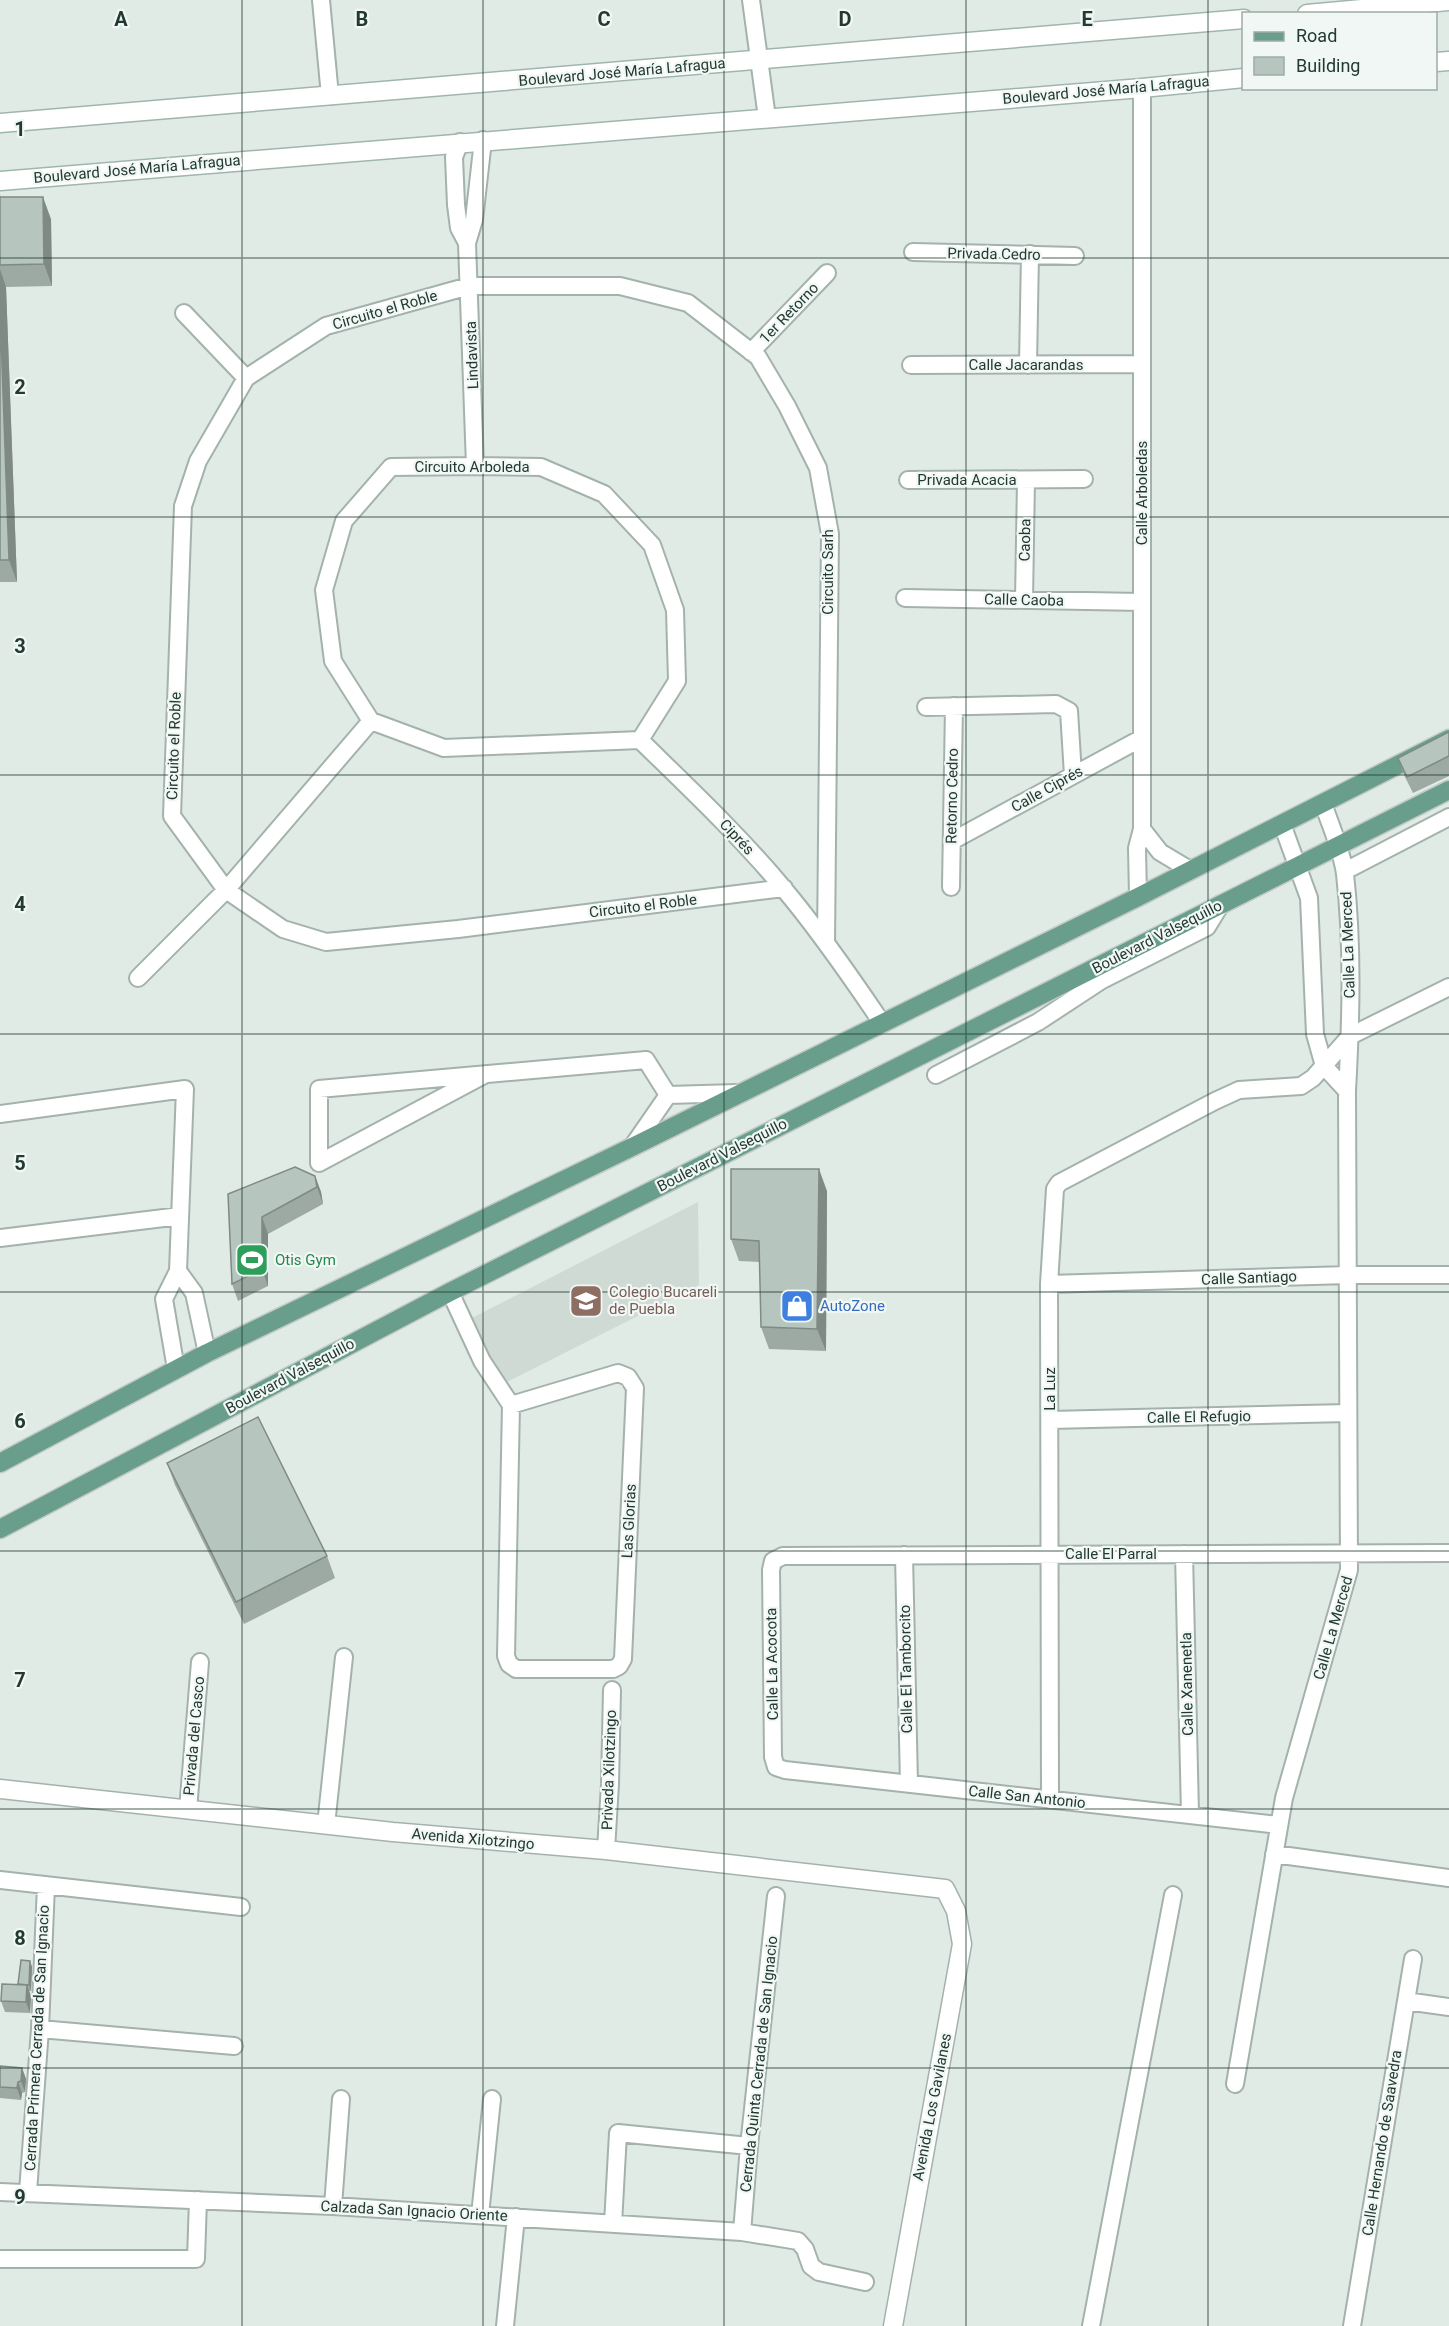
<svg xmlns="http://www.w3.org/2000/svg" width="1449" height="2326" viewBox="0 0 1449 2326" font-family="Roboto,sans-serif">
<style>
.built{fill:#cfdad4}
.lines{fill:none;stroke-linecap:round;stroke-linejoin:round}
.minor-casing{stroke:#a4b2ac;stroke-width:20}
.tertiary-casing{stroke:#a4b2ac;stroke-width:21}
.secondary-casing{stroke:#a0b6ac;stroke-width:21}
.primary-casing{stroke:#c1c8c6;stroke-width:21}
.minor{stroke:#fff;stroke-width:16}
.tertiary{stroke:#fff;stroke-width:18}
.secondary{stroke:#fff;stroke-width:18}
.primary{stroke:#689e8b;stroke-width:18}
.wall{fill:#9da9a3}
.shaded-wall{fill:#7f8a85}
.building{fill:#b6c5be;stroke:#7f8a85;stroke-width:1.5}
.grid{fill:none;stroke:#223a32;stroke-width:1.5;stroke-opacity:0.55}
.labels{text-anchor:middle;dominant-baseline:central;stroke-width:4.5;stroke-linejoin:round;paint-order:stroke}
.street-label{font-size:15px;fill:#223a32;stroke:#f1f7f4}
.leisure-label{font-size:15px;fill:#27864d;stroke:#f1f7f4;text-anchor:start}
.education-label{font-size:15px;fill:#785e54;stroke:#f1f7f4;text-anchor:start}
.shop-label{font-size:15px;fill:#366cbe;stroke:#f1f7f4;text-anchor:start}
.grid-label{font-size:20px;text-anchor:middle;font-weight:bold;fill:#223a32;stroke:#f1f7f4;stroke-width:4.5;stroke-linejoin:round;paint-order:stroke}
</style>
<rect width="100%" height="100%" fill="#e1ebe5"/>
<path class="built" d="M 698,1202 L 699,1285 L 501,1385 L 472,1318 Z"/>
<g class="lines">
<defs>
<path id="minor" d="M 321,0 L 330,96
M 751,0 L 767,118
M 460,142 L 454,157 L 456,205 L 459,228 L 467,243
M 913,252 L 1075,256
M 184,313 L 246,378
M 751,352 L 827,273
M 911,365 L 1142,364
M 1028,365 L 1030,254
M 475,466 L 541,467 L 604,494 L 652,545 L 675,610 L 677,681 L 640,740 L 444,748 L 371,721 L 333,661 L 324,590 L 344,521 L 391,467 Z
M 475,466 L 467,243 L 474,220 L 483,140
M 908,480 L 1084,479
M 905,598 L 1142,602
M 1024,600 L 1026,480
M 926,707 L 1056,704 L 1069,711 L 1073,775
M 640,740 C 689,788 740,836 784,889 C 820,932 851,977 882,1023
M 1282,824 L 1309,898 L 1315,1034 L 1324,1066 L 1347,1091
M 1142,829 L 1160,852 L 1190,870
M 952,841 L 1142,738
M 1345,871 L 1449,817
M 951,887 L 954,706
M 784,888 L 458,929 L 326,942 L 283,929 L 226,890 L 172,816 L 183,506 L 198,461 L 246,378 L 326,326 L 469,286 L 620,286 L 688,303 L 758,357 L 787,406 L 818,468 L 830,534 L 826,942
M 1138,897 L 1137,848 L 1142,829 L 1142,88
M 138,978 L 226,890 L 371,721
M 486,1074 L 319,1163 L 319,1089 L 646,1060 L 668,1095
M 936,1075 L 1038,1022 L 1102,980 L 1207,927 L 1221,904
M 0,1114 L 185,1089 L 178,1271 L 164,1299 L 176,1369
M 632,1147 L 668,1095 L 737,1093
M 0,1238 L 180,1216
M 178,1271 L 194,1293 L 207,1353
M 1049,1284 L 1348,1275 L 1449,1275
M 450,1292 L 482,1361 L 511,1405 L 506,1656 L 509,1664 L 516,1669 L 613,1669 L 619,1666 L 623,1659 L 635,1388 L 628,1377 L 618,1373 L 511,1405
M 1050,1420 L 1348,1413
M 1184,1554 L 1190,1814
M 904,1555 L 909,1784
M 1050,1800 L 1049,1284 L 1055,1189 L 1059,1183 L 1215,1101 L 1239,1090 L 1301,1086 L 1313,1078 L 1350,1036 L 1449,987
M 188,1810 L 200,1662
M 326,1825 L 344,1657
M 1279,1825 L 785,1770 L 776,1767 L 773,1757 L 771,1570 L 773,1561 L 783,1556 L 1449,1553
M 606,1850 L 610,1784 L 612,1690
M 1274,1854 L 1449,1878
M 0,1880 L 241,1907
M 1406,2001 L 1449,2007
M 40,2029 L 234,2046
M 1235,2084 L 1284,1798 L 1349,1570 L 1347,1091 C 1351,1019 1353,945 1345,874 C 1342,850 1330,825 1323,803
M 0,2192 L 333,2206 L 742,2232 L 798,2241 L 805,2249 L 811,2266 L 819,2272 L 865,2282
M 28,2192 L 40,2029 L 46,1885
M 333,2206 L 341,2099
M 480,2215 L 492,2099
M 613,2224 L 618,2133 L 749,2146
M 742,2232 L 749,2146 L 776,1896
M 0,2259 L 196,2259 L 198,2200
M 505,2326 L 516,2217
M 1091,2326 L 1173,1895
M 1352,2326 L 1413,1959"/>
<path id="tertiary" d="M 0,1789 L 393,1832 L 606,1850 L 945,1889 L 956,1911 L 962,1944 L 893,2326"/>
<path id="secondary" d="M 1307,14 L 1449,1
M 1436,62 L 1449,61
M 0,123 L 1244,19
M 0,181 L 1142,88 L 1244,78"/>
<path id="primary" d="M 0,1463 L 207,1353 L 632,1147 L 1138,897 L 1449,739
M 0,1529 L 450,1292 L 1449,790"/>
</defs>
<use href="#minor" class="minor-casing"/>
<use href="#tertiary" class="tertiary-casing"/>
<use href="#secondary" class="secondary-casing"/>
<use href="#primary" class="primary-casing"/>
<use href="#minor" class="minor"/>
<use href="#tertiary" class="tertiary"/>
<use href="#secondary" class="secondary"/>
<use href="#primary" class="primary"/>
</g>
<path class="wall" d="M 0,195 L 1,197 L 51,219 L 52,286 L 6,287 L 17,582 L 0,582 Z
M 1449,732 L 1449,776 L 1413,793 L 1404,775 L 1398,758 Z
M 315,1176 L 321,1192 L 323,1204 L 268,1234 L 268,1286 L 238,1301 L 232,1284 L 228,1194 Z
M 827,1191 L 826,1351 L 769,1349 L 761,1327 L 760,1262 L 739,1261 L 731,1239 Z
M 167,1463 L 327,1556 L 335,1578 L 244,1624 L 175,1485 Z
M 30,1961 L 32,1967 L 31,1991 L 29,1991 L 31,1996 L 30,2013 L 5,2012 L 1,2001 L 18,1984 Z
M 0,2066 L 22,2068 L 26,2079 L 25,2092 L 22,2093 L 21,2100 L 0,2098 Z"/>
<path class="shaded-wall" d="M 43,197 L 51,219 L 52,286 L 44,264 Z
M 0,269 L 6,287 L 17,582 L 9,560 L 0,308 Z
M 819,1169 L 827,1191 L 826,1351 L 817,1329 Z
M 315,1176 L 321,1192 L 323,1204 L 317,1187 Z
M 262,1217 L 268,1234 L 268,1286 L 262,1269 Z
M 30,1961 L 32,1967 L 31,1991 L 29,1985 Z
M 27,1985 L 31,1996 L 30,2013 L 26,2002 Z
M 22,2068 L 26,2079 L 25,2092 L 21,2081 Z
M 18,2082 L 22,2093 L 21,2100 L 17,2088 Z"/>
<path class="building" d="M 0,197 L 43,197 L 44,264 L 0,265 Z
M 0,308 L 9,560 L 0,560 Z
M 1449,732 L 1449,756 L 1407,777 L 1398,758 Z
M 295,1167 L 315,1176 L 317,1187 L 262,1217 L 262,1269 L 232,1284 L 228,1194 Z
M 731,1169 L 819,1169 L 817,1329 L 761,1327 L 759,1241 L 731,1239 Z
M 258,1417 L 327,1556 L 236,1602 L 167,1463 Z
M 21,1960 L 30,1961 L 29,1985 L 18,1984 Z
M 2,1984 L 27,1985 L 26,2002 L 1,2001 Z
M 0,2066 L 22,2068 L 21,2081 L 18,2082 L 17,2088 L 0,2087 Z"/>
<path class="grid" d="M 242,0 L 242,2326M 483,0 L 483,2326M 724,0 L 724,2326M 966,0 L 966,2326M 1208,0 L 1208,2326M 0,258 L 1449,258M 0,517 L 1449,517M 0,775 L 1449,775M 0,1034 L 1449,1034M 0,1292 L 1449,1292M 0,1551 L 1449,1551M 0,1809 L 1449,1809M 0,2068 L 1449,2068"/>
<defs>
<symbol id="stadium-square" viewBox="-11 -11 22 22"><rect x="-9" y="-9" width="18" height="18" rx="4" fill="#2e9e5b" stroke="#f1f7f4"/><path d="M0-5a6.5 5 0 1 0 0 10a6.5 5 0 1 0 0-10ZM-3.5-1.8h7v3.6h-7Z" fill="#fff"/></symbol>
<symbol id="school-square" viewBox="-11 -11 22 22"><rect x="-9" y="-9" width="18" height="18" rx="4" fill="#8d6e63" stroke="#f1f7f4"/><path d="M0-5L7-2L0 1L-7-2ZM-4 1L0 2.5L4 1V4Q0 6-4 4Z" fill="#fff"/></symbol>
<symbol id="shop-square" viewBox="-11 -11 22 22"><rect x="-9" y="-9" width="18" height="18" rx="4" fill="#3f7fe0" stroke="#f1f7f4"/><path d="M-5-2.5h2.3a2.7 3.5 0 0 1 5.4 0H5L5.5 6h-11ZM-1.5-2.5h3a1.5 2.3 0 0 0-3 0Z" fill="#fff"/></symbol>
</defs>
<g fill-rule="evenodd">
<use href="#stadium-square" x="233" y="1241" width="38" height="38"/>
<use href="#school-square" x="567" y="1282" width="38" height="38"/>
<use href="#shop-square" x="778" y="1287" width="38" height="38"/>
</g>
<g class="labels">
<g class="street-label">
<text transform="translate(622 72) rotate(-5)">Boulevard José María Lafragua</text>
<text transform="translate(1106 90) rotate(-5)">Boulevard José María Lafragua</text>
<text transform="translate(137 169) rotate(-5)">Boulevard José María Lafragua</text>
<text transform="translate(994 254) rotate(1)">Privada Cedro</text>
<text transform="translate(385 310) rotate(-16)">Circuito el Roble</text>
<text transform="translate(789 313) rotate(-46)">1er Retorno</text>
<text transform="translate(472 355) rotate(-92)">Lindavista</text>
<text x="1026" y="365">Calle Jacarandas</text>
<text x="472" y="467">Circuito Arboleda</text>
<text x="967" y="480">Privada Acacia</text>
<text transform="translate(1142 493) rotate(-90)">Calle Arboledas</text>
<text transform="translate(1025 540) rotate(-89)">Caoba</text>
<text transform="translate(828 572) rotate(-90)">Circuito Sarh</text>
<text transform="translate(1024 600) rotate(1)">Calle Caoba</text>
<text transform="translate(174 746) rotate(-88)">Circuito el Roble</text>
<text transform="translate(1047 789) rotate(-29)">Calle Ciprés</text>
<text transform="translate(952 796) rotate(-89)">Retorno Cedro</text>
<text transform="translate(737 837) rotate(47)">Ciprés</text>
<text transform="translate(643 906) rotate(-7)">Circuito el Roble</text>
<text transform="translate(1157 937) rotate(-27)">Boulevard Valsequillo</text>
<text transform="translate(1348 945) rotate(-92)">Calle La Merced</text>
<text transform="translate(722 1155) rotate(-27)">Boulevard Valsequillo</text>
<text transform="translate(1249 1278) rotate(-2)">Calle Santiago</text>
<text transform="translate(290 1376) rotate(-28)">Boulevard Valsequillo</text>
<text transform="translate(1050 1389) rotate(-90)">La Luz</text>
<text transform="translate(1199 1417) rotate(-1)">Calle El Refugio</text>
<text transform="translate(629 1521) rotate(-87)">Las Glorias</text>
<text x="1111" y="1554">Calle El Parral</text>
<text transform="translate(1333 1628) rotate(-74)">Calle La Merced</text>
<text transform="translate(772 1664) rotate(-91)">Calle La Acocota</text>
<text transform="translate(906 1669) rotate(-91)">Calle El Tamborcito</text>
<text transform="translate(1187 1684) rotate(-91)">Calle Xanenetla</text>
<text transform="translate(194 1736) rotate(-85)">Privada del Casco</text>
<text transform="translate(609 1770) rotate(-88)">Privada Xilotzingo</text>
<text transform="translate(1027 1797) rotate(6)">Calle San Antonio</text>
<text transform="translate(473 1839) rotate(5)">Avenida Xilotzingo</text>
<text transform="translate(37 2038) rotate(-87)">Cerrada Primera Cerrada de San Ignacio</text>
<text transform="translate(759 2064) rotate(-84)">Cerrada Quinta Cerrada de San Ignacio</text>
<text transform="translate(932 2107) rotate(-79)">Avenida Los Gavilanes</text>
<text transform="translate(1382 2143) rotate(-81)">Calle Hernando de Saavedra</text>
<text transform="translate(414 2211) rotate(3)">Calzada San Ignacio Oriente</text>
</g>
<g class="leisure-label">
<text x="275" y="1260">Otis Gym</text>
</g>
<g class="education-label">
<text x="609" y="1292">Colegio Bucareli<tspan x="609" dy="17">de Puebla</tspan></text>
</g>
<g class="shop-label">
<text x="820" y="1306">AutoZone</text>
</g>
</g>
<g class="grid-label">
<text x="121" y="26">A</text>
<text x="362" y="26">B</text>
<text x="604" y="26">C</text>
<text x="845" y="26">D</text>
<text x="1087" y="26">E</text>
<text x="20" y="136">1</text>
<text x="20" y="394">2</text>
<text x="20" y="653">3</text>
<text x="20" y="911">4</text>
<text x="20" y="1170">5</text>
<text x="20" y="1428">6</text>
<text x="20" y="1687">7</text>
<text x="20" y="1945">8</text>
<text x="20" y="2204">9</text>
</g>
<rect x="1242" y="12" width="195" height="78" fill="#f1f7f4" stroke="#9eaba6" stroke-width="1.5"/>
<rect x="1254" y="32" width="30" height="9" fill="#689e8b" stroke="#9eaba6" stroke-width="1.5"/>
<text x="1296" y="42" font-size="18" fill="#223a32">Road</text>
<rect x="1254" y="57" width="30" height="18" fill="#b6c5be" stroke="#9eaba6" stroke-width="1.5"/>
<text x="1296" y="72" font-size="18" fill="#223a32">Building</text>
</svg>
